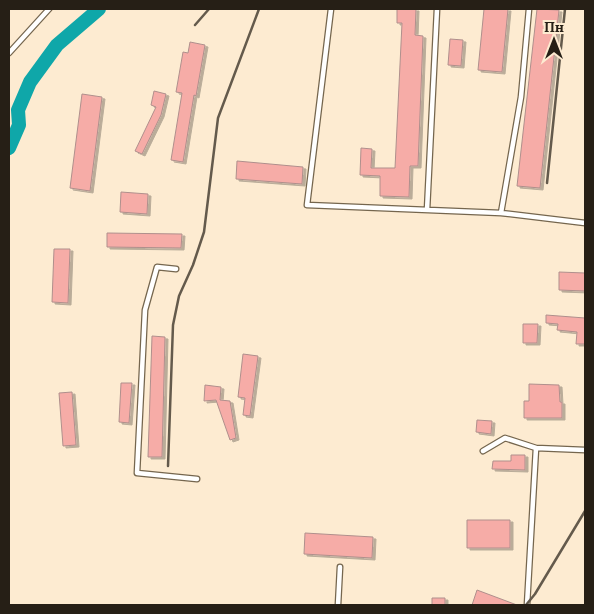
<svg xmlns="http://www.w3.org/2000/svg" width="594" height="614" viewBox="0 0 594 614" font-family="Lora,serif">
<style>
.lines{fill:none;stroke-linecap:round;stroke-linejoin:round}
.river{stroke:#0fa7a9;stroke-width:14}
.building{fill:#f6aca7;stroke:#af8f8c;filter:url(#shadow)}
.service-casing{stroke:#75664e;stroke-width:7}
.service{stroke:#fff;stroke-width:4.5}
.rail{stroke:#645a4c;stroke-width:2.5}
</style>
<defs>
<filter id="shadow"><feDropShadow dx="3" dy="2" stdDeviation="0" flood-color="#0004"/></filter>
</defs>
<rect width="100%" height="100%" fill="#fdebd1"/>
<g class="lines">
<path class="river" d="M 9,148 L 19,125 L 18,110 L 30,82 L 57,45 L 99,9"/>
</g>
<path class="building" d="M 397,9 L 416,9 L 415,35 L 423,36 L 418,166 L 410,166 L 409,197 L 380,196 L 380,176 L 360,175 L 361,148 L 372,149 L 371,168 L 395,168 L 402,23 L 397,23 Z
M 484,9 L 508,9 L 502,72 L 478,70 Z
M 537,9 L 559,10 L 540,188 L 517,186 Z
M 450,39 L 463,40 L 461,66 L 448,65 Z
M 190,42 L 205,45 L 196,96 L 194,95 L 183,162 L 171,160 L 182,93 L 176,92 L 183,52 L 188,53 Z
M 154,91 L 166,94 L 161,115 L 142,154 L 135,151 L 156,107 L 151,105 Z
M 82,94 L 102,97 L 90,191 L 70,188 Z
M 237,161 L 303,167 L 302,184 L 236,179 Z
M 121,192 L 148,194 L 147,214 L 120,212 Z
M 107,233 L 182,234 L 181,248 L 107,247 Z
M 54,249 L 70,249 L 68,303 L 52,302 Z
M 559,272 L 585,273 L 585,291 L 559,290 Z
M 546,315 L 585,318 L 585,344 L 576,344 L 577,332 L 557,330 L 558,324 L 546,323 Z
M 523,324 L 538,324 L 537,343 L 523,343 Z
M 152,336 L 165,337 L 162,457 L 148,457 Z
M 243,354 L 258,356 L 250,416 L 243,415 L 245,398 L 238,397 Z
M 121,383 L 132,383 L 129,423 L 119,422 Z
M 529,384 L 559,385 L 560,402 L 562,402 L 562,418 L 524,418 L 524,401 L 529,401 Z
M 205,385 L 221,387 L 220,400 L 230,401 L 236,438 L 230,440 L 216,400 L 204,401 Z
M 72,392 L 76,445 L 63,446 L 59,393 Z
M 477,420 L 492,421 L 491,434 L 476,432 Z
M 511,455 L 525,455 L 525,470 L 492,469 L 493,461 L 511,461 Z
M 467,520 L 510,520 L 510,548 L 467,548 Z
M 305,533 L 373,537 L 372,558 L 304,554 Z
M 477,590 L 517,605 L 472,605 Z
M 432,598 L 445,598 L 445,605 L 432,605 Z"/>
<g class="lines">
<defs>
<path id="service" d="M 331,9 L 307,205 L 501,213 L 585,223
M 9,53 L 49,9
M 427,210 L 437,9
M 501,213 L 521,97 L 529,9
M 176,269 L 157,267 L 145,310 L 137,473 L 197,479
M 483,451 L 505,438 L 536,448
M 338,605 L 340,567
M 527,605 L 536,448 L 585,450"/>
</defs>
<use href="#service" class="service-casing"/>
<use href="#service" class="service"/>
<path class="rail" d="M 195,25 L 209,9
M 547,183 L 565,9
M 168,466 L 173,325 L 179,296 L 193,265 L 204,232 L 218,118 L 259,9
M 526,605 L 535,594 L 585,511"/>
</g>
<rect width="594" height="614" fill="none" stroke="#261f16" stroke-width="20"/>
<g transform="translate(554 40)" stroke="#fdebd1" stroke-width="4" paint-order="stroke">
<path d="M0-4L9 19L0 12L-9 19Z" fill="#261f16"/>
<text y="-8" font-size="14" font-weight="bold" text-anchor="middle" fill="#261f16">Пн</text>
</g>
</svg>
